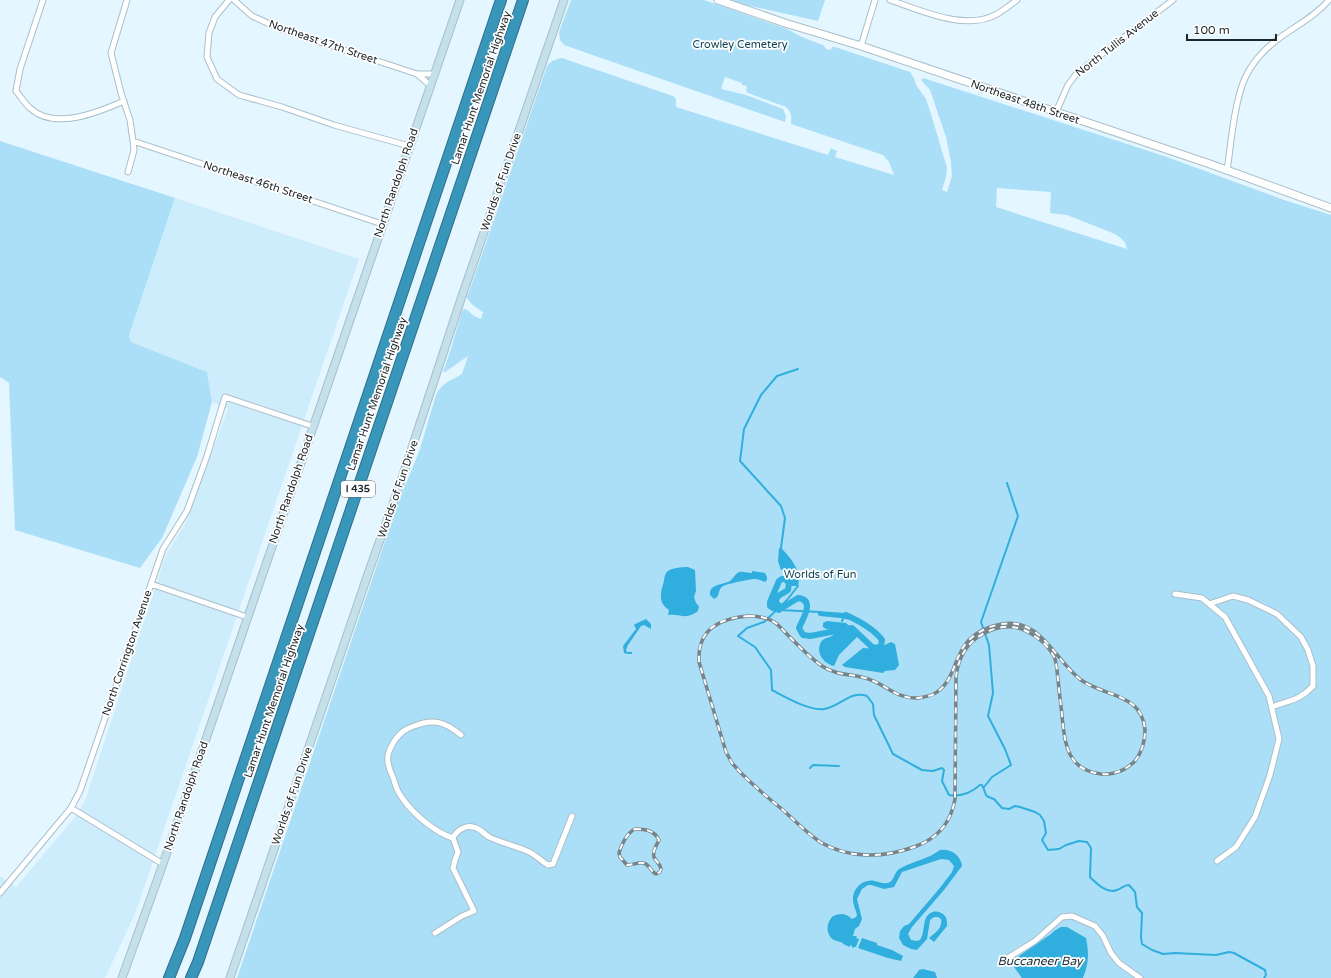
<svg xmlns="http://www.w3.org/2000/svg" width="1331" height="978" viewBox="0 0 1331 978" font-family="'Varela Round',sans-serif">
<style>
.built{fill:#ceedfc}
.green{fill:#abdff7;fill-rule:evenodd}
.water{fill:#30aedd}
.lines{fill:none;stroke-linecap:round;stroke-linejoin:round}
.stream{stroke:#30aedd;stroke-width:2}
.canal{stroke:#30aedd;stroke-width:6}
.minor-casing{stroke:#a9bfc9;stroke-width:7}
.tertiary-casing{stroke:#a9bfc9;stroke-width:9}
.secondary-casing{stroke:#a9bfc9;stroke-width:9}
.motorway-casing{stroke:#2f6f88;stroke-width:12}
.minor{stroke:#fff;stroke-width:5}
.tertiary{stroke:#fff;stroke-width:7}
.secondary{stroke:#c4e0eb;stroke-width:7}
.motorway{stroke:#3996bb;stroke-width:10}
.rail-casing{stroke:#77848a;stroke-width:3.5}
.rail{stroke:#fff;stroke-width:2;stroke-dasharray:6;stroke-linecap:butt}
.labels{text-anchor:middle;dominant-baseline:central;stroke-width:3.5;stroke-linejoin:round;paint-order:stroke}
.shield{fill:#fff;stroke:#61676a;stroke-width:1}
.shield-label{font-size:10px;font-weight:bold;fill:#1d262a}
.street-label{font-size:11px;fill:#1d262a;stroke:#fff}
.park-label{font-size:11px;fill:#0a3f52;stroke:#fff}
.water-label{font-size:12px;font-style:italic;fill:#1a2f38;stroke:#fff}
</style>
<rect width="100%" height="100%" fill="#e4f6ff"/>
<path class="built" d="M 175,198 L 359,259 L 135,914 L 105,978 L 0,978 L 0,876 L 16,887 L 77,815 L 85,801 L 164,560 L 169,550 L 185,524 L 228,409 L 212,402 L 207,372 L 131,342 L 129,335 Z"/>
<path class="green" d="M 571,0 L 704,0 L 787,29 L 802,37 L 823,45 L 826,49 L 831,50 L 832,47 L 835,47 L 910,72 L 914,78 L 916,85 L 926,99 L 931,114 L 947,168 L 946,177 L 942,190 L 947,192 L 952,176 L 951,162 L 946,137 L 930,90 L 921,80 L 923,78 L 1164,156 L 1284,200 L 1331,215 L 1331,978 L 237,978 L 398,503 L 419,452 L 436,395 C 441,383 452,380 462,374 L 468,356 L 445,372 L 443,372 L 444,369 L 451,349 L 462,311 L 464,309 L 466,309 L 474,316 L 481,319 L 483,312 C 477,308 468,303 466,295 L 468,295 L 547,66 C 551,61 555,59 562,58 L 673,96 L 676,99 L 676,107 L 828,155 L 831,148 L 837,151 L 835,157 L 894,175 L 889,162 L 883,155 L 791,124 C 792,116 791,112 786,107 L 748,93 L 746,91 L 747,86 L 742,85 L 742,83 L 725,77 L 721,89 L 746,95 L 783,109 L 786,116 L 785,122 L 564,45 L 560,40 L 559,32 ZM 997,188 L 1051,192 L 1050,213 L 1067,215 L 1115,234 C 1121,238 1126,241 1127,249 L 996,207 Z
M 728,0 L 825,0 L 818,21 L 737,3 Z
M 0,141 L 175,198 L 129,335 L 131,342 L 207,372 L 212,402 L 197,457 L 162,538 L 140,568 L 15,530 L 9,383 L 0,377 Z"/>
<path class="water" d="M 779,548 L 781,548 C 791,558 802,571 798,586 L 792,586 L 782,579 L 782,577 L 786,578 L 786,573 L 784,571 L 781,570 L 778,561 Z
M 688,567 L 695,570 L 696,591 L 694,597 L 696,603 L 699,606 L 698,611 C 684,621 682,613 668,615 L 669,610 C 657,603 661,591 664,581 C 664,578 665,574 667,572 C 669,568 683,567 688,567 Z
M 752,571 L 765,573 L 767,577 L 767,580 L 765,582 C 762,581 759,579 755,579 C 750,579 727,584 723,586 C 717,590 721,596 714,599 L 710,595 C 709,584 722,585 730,581 C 733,579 735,574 739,572 C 743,571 748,573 752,573 Z
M 818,611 L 845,613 L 853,618 L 851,620 L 840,618 L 820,616 L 818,615 Z
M 646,619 L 651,624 L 651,629 L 644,625 L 641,626 L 628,645 L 626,650 L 627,652 L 632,652 L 632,654 L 628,654 L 624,653 L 623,646 L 636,629 L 634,625 L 635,624 Z
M 827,621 L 846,623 L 859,635 L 839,655 L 834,666 C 824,664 815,653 821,642 C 824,636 833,639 835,632 L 833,630 L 826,629 L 823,627 L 823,623 Z
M 891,642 L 895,644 L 899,665 L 895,670 L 885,671 L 883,673 L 845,667 L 842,665 L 863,648 L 876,649 Z
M 940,850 C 950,848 961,855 962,866 L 944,890 L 912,927 L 908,934 L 911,940 L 917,941 L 920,940 C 926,932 921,915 933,912 C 937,911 940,912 943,914 C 947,917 947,921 947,926 L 934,942 L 929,938 C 935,933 943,928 941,919 L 938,917 L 934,917 L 930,920 L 927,939 L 917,950 L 911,949 L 903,945 L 899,938 L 900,931 L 904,926 L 909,924 L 939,889 L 952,872 L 954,866 L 949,860 L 941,859 L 902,872 L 894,887 L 884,889 L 871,885 L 868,885 L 862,889 L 857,899 L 862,919 L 859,926 L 855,929 L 853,936 L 857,936 L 856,938 L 859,939 L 856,947 L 854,947 L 853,948 L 852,947 L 852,946 L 850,945 L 850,947 L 843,944 L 843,943 C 840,942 837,941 834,940 C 825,934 826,923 833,916 C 840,913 846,913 852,919 L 856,917 L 857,915 C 856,910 853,905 853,900 C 852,889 863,878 875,881 C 880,882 885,885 890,882 C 895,879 894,871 901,868 C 914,861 928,859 940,850 Z
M 1061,927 L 1067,927 L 1086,938 C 1089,953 1089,963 1083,978 L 1022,978 L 1014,967 L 1019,956 L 1051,934 L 1054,931 Z
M 862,938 L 877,943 L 877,945 L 892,950 L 903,956 L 901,961 L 888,958 L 858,948 Z
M 923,969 L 935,972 L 937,978 L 913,978 L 919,970 Z"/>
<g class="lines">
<path class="stream" d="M 781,548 L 785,518 L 781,506 L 740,461 L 744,429 L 761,395 L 777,376 L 798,369
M 798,586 L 787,600 L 764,622 L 747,628 L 738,636 L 755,647 L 771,670 L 772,690 C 785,697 809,711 824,709 C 840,707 850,690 867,696 L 873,704 L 874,715 L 893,754 L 922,770 L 933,771 L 942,768 L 944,770 L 942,781 L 949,795 C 961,797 972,792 980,785 L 982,785 C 987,793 982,796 994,799 L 1002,808 L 1009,809 L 1015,806 L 1020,807 L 1035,812 L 1040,815 L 1044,821 L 1046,833 L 1042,840 L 1048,850 L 1059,849 L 1066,845 L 1079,841 L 1087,842 L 1091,848 L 1090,877 C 1097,884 1107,894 1117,890 C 1122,888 1124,885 1129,885 L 1135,892 L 1137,907 L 1142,913 L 1141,937 L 1142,944 L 1152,950 L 1163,954 L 1175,953 L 1216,955 L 1229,952 L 1234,953 L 1265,970 L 1266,975 L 1264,978
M 779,610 L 820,612
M 842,621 L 843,619
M 810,768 L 813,765 L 839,766
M 984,787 L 992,777 L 1011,765 L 1005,749 L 988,716 L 993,693 L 989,645 L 981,622 L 1018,516 L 1007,483"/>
<path class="canal" d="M 779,610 L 773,608 L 770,606 L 770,602 L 779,581 L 782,579 L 785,579 L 789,583 L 788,590 C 783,594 775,595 776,603 L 781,607 L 785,606 L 798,598 C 816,600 802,620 799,628 L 803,635 L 810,636 L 852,628 L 872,647 L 877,648 L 881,646 L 882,640 C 874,629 859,621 846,615"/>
<defs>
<path id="minor" d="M 127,0 L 111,53 L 121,93 L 130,120 L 133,141 L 134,150 L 128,172
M 229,0 L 215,17 L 209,33 L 207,57 L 217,79 L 239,95 L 282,107 L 334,125 L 409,146
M 234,0 L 252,16 L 281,29 L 417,74 L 434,74
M 890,0 C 920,10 966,32 997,14 C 1004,10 1010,5 1017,0
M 861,46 L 875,0
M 417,74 L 430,85
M 16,91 C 21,97 25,104 30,108 C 54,131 99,112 124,101
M 16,91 L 20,69 L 43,0
M 1056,112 L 1068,85 L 1077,73 L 1173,0
M 133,141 L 382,224
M 1227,171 C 1231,144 1234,103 1245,78 C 1251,65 1262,52 1273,43 C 1291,28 1314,18 1329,0
M 151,584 L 247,617
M 1175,594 L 1202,598 L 1225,617 L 1269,696 L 1279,739 L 1270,775 L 1255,817 L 1236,847 L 1217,861
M 1209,604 L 1233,596 L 1248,600 L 1277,614 L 1301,637 L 1308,650 L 1313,666 L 1313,686 C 1299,701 1290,700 1272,707
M 71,808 L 163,864
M 453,838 C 436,833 413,814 403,799 C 398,793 395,785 393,777 C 390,771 387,763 388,756 C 388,751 392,745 395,740 C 401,732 405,729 414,726 C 434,718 445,722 461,735
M 0,893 L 71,808 L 80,791 L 163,549 L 187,511 L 207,456 L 225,397 L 312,426
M 435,933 L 462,916 L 474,911 L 453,868 L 455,860 L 458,852 L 453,838 C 456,831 465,825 473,827 C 480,828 484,834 489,837 C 502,843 515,846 527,851 C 535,854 541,861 548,865 L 553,864 L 572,816
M 1006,959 L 1035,941 L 1062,917 L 1072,916 L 1095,926 L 1103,936 L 1111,953 L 1119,963 L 1140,978"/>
<path id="tertiary" d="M 718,0 L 785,23 L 861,46 L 1210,164 L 1331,208"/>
<path id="secondary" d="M 122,978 L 163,864 L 460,0
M 230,978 L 370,568 L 400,484 L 461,299 L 564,0"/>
<path id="motorway" d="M 169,978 L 185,938 L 501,0
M 191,978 L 198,962 L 523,0"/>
</defs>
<use href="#minor" class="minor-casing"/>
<use href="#tertiary" class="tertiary-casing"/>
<use href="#secondary" class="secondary-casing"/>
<use href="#motorway" class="motorway-casing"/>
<use href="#minor" class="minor"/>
<use href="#tertiary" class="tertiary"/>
<use href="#secondary" class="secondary"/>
<use href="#motorway" class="motorway"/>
<defs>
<path id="rail" d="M 749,616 C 760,616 769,618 777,624 C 791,638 806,655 822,666 C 835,675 851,674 865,678 C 885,683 895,699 918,698 C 925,697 932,696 937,692 C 955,680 954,655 969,640 C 976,633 987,627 997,625 C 1040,614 1054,660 1081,680 C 1105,697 1142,693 1145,730 C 1145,741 1142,752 1135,761 C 1126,770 1114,775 1101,774 C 1067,770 1065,744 1062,716 C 1061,704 1059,692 1058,679 C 1057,673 1057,666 1055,659 C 1050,647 1038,637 1026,631 C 1012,624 997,626 983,634 C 966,643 958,659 956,677 L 955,799 C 951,823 937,839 914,847 C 883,858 849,859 820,842 C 807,833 795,821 783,810 C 768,798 753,785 740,772 L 732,763 L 726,752 L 699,662 C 697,628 721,618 749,616 Z
M 635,829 C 645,829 654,830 659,840 C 657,844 652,852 654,857 C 656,862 660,863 661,869 L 660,872 L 656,874 C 652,872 652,870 649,867 C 644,859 635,865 627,865 L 620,857 L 619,853 C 621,845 627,833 635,829 Z"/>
</defs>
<use href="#rail" class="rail-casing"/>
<use href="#rail" class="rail"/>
</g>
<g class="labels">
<rect class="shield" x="341" y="481" width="34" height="16" rx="3"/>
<g class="shield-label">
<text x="358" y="489">I 435</text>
</g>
<g class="street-label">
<text transform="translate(323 42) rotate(19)">Northeast 47th Street</text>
<text transform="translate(1117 43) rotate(-38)">North Tullis Avenue</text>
<text transform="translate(481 88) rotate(-71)">Lamar Hunt Memorial Highway</text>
<text transform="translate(1025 102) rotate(19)">Northeast 48th Street</text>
<text transform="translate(258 182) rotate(18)">Northeast 46th Street</text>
<text transform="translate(501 182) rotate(-71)">Worlds of Fun Drive</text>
<text transform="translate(396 183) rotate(-71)">North Randolph Road</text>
<text transform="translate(377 394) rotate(-71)">Lamar Hunt Memorial Highway</text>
<text transform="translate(291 489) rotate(-71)">North Randolph Road</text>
<text transform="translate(398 489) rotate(-71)">Worlds of Fun Drive</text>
<text transform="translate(127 653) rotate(-71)">North Corrington Avenue</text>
<text transform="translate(274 701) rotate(-71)">Lamar Hunt Memorial Highway</text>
<text transform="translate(186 796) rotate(-71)">North Randolph Road</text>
<text transform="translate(292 796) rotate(-71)">Worlds of Fun Drive</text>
</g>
<g class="park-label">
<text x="740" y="44">Crowley Cemetery</text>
<text x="820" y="574">Worlds of Fun</text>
</g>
<g class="water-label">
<text x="1040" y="961">Buccaneer Bay</text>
</g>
</g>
<path d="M1187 34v6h89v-6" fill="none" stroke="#1d262a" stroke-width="2"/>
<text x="1193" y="34" font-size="12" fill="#1d262a" stroke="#ffffff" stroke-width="3" paint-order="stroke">100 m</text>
</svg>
